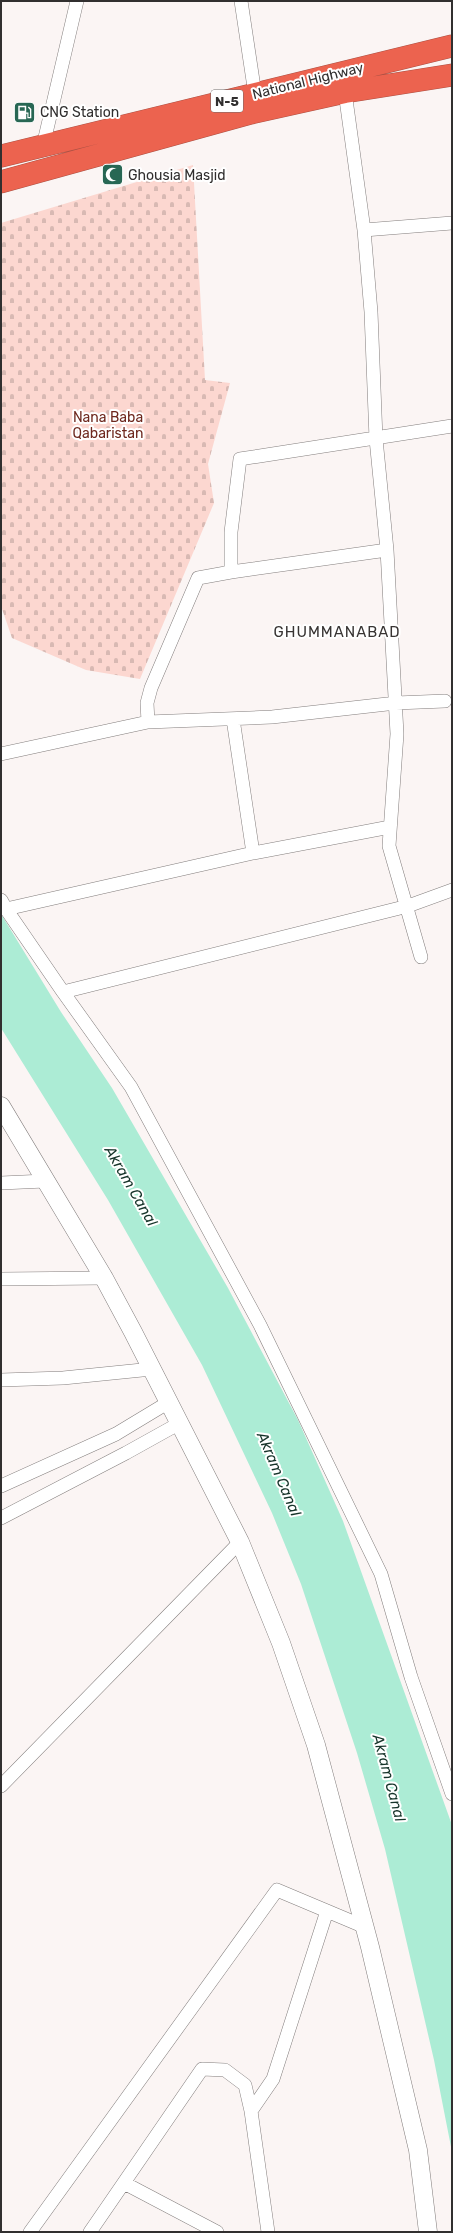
<svg xmlns="http://www.w3.org/2000/svg" width="453" height="2233" viewBox="0 0 453 2233" font-family="Rubik,sans-serif">
<style>
.cemetery{fill:url(#cemetery-stones)}
.water{fill:#acecd5}
.lines{fill:none;stroke-linecap:round;stroke-linejoin:round}
.street-casing{stroke:#837e7d;stroke-width:14}
.secondary-casing{stroke:#837e7d;stroke-width:19}
.highway-casing{stroke:#ab5144;stroke-width:23}
.street{stroke:#fff;stroke-width:13}
.secondary{stroke:#fff;stroke-width:18}
.highway{stroke:#ec634f;stroke-width:22}
.labels{text-anchor:middle;dominant-baseline:central;stroke-width:4;stroke-linejoin:round;paint-order:stroke}
.shield{fill:#fff;stroke:#6f6d6d;stroke-width:1}
.shield-label{font-size:13px;font-weight:bold;fill:#312f2f}
.street-label{font-size:14px;fill:#312f2f;stroke:#fff}
.poi-label{font-size:14px;fill:#312f2f;stroke:#fff;text-anchor:start}
.park-label{font-size:14px;fill:#6e281e;stroke:#fff}
.neighbourhood-label{font-size:15px;letter-spacing:1px;fill:#383433;stroke:#fff}
.water-label{font-size:15px;font-style:italic;fill:#16342a;stroke:#fff}
</style>
<defs>
<pattern id="cemetery-stones" width="16" height="16" patternUnits="userSpaceOnUse"><rect width="16" height="16" fill="#fcd7d0"/><path d="M2 7V4a2 2 0 0 1 4 0v3zM10 15v-3a2 2 0 0 1 4 0v3z" fill="#d8b9b3"/></pattern>
</defs>
<rect width="100%" height="100%" fill="#fbf5f4"/>
<path class="cemetery" d="M 193,165 L 205,380 L 230,383 L 208,464 L 214,503 L 140,679 L 86,670 L 12,638 L 1,606 L 1,223 Z"/>
<path class="water" d="M 1,914 L 61,1012 L 112,1088 L 228,1288 L 298,1420 L 343,1521 L 452,1825 L 452,2152 L 434,2060 L 385,1849 L 357,1753 L 301,1584 L 272,1513 L 202,1365 L 108,1200 L 1,1028 Z"/>
<g class="lines">
<defs>
<path id="street" d="M 241,1 L 255,94
M 345,92 L 364,230 L 371,312 L 376,439 L 387,550 L 397,734 L 389,846 L 421,957
M 43,146 L 77,1
M 364,230 L 452,223
M 387,550 L 231,572 L 231,532 L 240,459 L 452,426
M 233,719 L 253,853
M 148,722 L 147,703 L 151,688 L 198,578 L 231,572
M 1,754 L 148,722 L 272,717 L 396,703 L 445,701
M 1,900 L 6,909 L 253,853 L 390,827
M 6,909 L 63,992 L 408,906 L 452,890
M 63,992 L 131,1087 L 260,1325 L 381,1574 L 411,1677 L 452,1794
M 1,1183 L 45,1181
M 1,1279 L 104,1278
M 1,1380 L 63,1378 L 152,1369
M 1,1486 L 116,1434 L 169,1402
M 1,1518 L 126,1453 L 180,1423
M 1,1786 L 240,1542
M 251,2111 L 273,2079 L 327,1911
M 124,2183 L 217,2232
M 30,2232 L 277,1890 L 365,1927
M 90,2232 L 202,2069 L 225,2070 L 245,2085 L 251,2111 L 268,2232"/>
<path id="secondary" d="M 1,1106 L 104,1278 L 133,1332 L 240,1542 L 281,1643 L 316,1745 L 370,1947 L 418,2150 L 428,2232"/>
<path id="highway" d="M 1,156 L 452,46
M 1,182 L 251,113 L 345,92 L 452,75"/>
</defs>
<use href="#street" class="street-casing"/>
<use href="#secondary" class="secondary-casing"/>
<use href="#highway" class="highway-casing"/>
<use href="#street" class="street"/>
<use href="#secondary" class="secondary"/>
<use href="#highway" class="highway"/>
</g>
<defs>
<symbol id="fuel-square" viewBox="-11 -11 22 22"><rect x="-9" y="-9" width="18" height="18" rx="4" fill="#286754" stroke="#fff"/><path d="M-5.5-6h7V0h2V4h1.3V-2.5L3-4.5l.8-.8L6-3V5H2.5V1h-1V6h-7ZM-4.2-4.7v3.2H.2V-4.7Z" fill="#fff"/></symbol>
<symbol id="mosque-square" viewBox="-11 -11 22 22"><rect x="-9" y="-9" width="18" height="18" rx="4" fill="#286754" stroke="#fff"/><path d="M3.5-4.9A6 6 0 1 0 3.5 4.9A5 5 0 1 1 3.5-4.9Z" fill="#fff"/></symbol>
</defs>
<g fill-rule="evenodd">
<use href="#fuel-square" x="12" y="100" width="25" height="25"/>
<use href="#mosque-square" x="100" y="162" width="25" height="25"/>
</g>
<g class="labels">
<rect class="shield" x="211" y="90" width="32" height="22" rx="3"/>
<g class="shield-label">
<text x="227" y="101">N-5</text>
</g>
<g class="street-label">
<text transform="translate(308 81) rotate(-14)">National Highway</text>
</g>
<g class="poi-label">
<text x="40" y="112">CNG Station</text>
<text x="128" y="175">Ghousia Masjid</text>
</g>
<g class="park-label">
<text x="108" y="417">Nana Baba<tspan x="108" dy="16">Qabaristan</tspan></text>
</g>
<g class="neighbourhood-label">
<text x="337" y="632">GHUMMANABAD</text>
</g>
<g class="water-label">
<text transform="translate(131 1186) rotate(60)">Akram Canal</text>
<text transform="translate(279 1474) rotate(67)">Akram Canal</text>
<text transform="translate(389 1778) rotate(75)">Akram Canal</text>
</g>
</g>
<rect width="453" height="2233" fill="none" stroke="#312f2f" stroke-width="4"/>
</svg>
